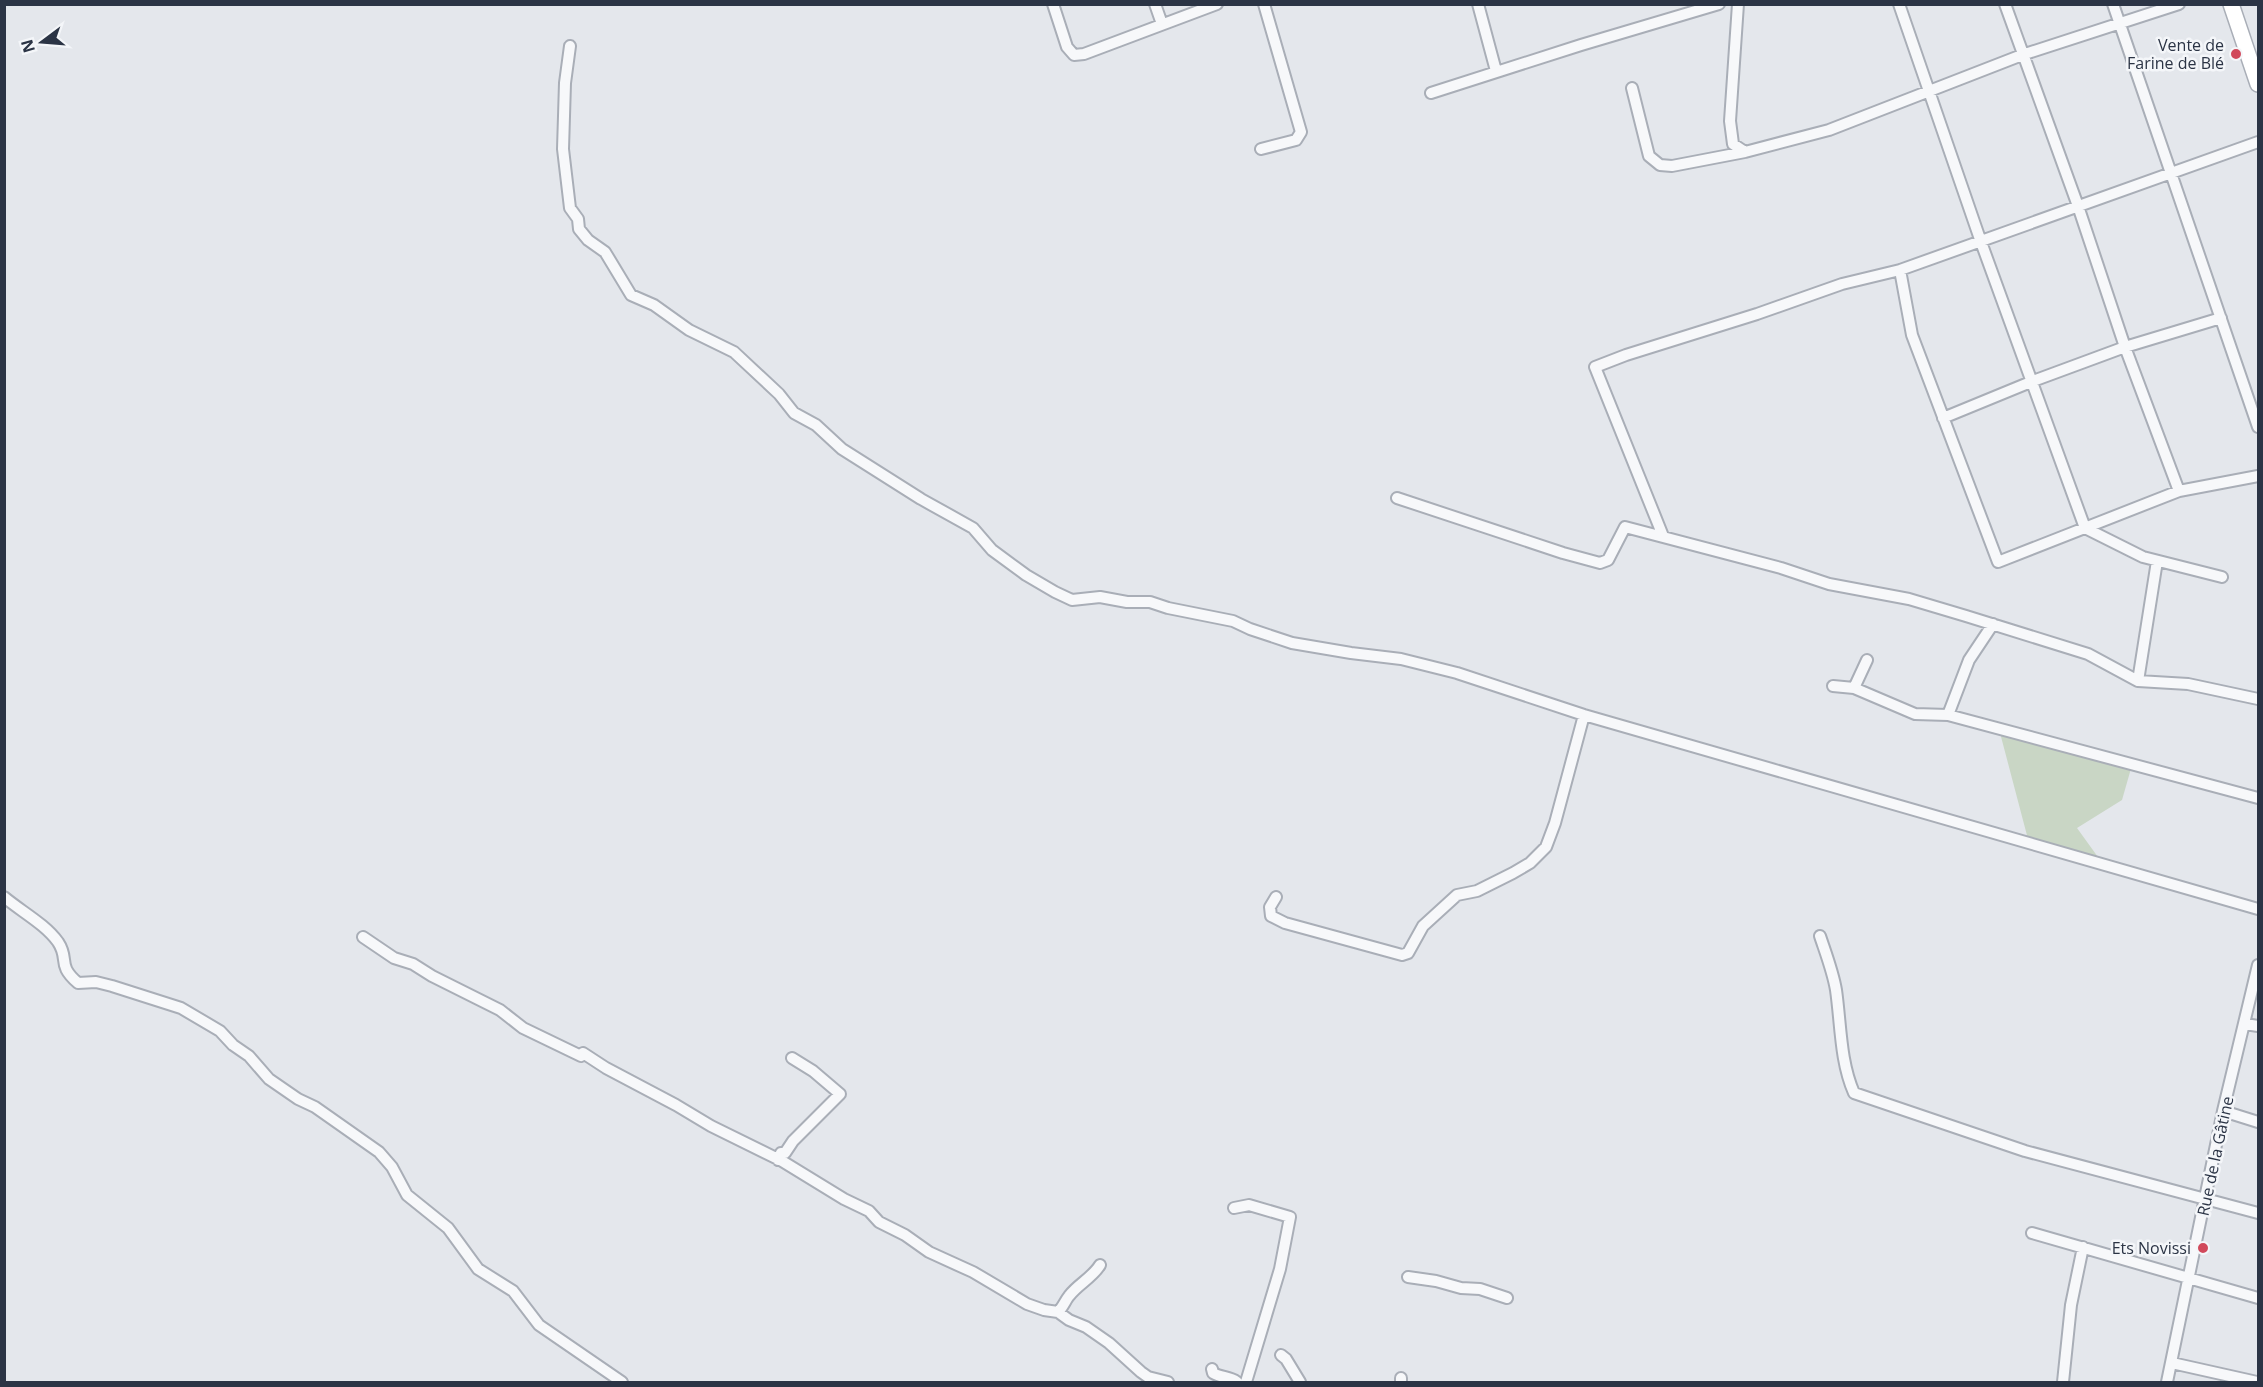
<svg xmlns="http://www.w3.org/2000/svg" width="2263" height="1387" viewBox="0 0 2263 1387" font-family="'Open Sans',sans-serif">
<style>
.green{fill:#c9d6c5}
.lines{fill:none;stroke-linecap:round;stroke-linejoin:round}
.minor-casing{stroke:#a9aeb7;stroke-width:14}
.secondary-casing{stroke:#a9aeb7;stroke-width:18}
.minor{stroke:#f7f8fa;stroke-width:10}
.secondary{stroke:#fff;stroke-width:15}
.poi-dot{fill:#d1495b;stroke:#f4f6f9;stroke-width:2}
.labels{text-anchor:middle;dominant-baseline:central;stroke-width:5;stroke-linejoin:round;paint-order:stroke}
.poi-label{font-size:16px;fill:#2b3445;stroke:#f4f6f9;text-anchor:end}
.street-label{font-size:16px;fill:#2b3445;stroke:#f4f6f9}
</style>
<rect width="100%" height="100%" fill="#e4e7ec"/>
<path class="green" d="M 1999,729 L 2132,765 L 2122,800 L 2077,828 L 2103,864 L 2029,843 Z"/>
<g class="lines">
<defs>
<path id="minor" d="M 1053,4 L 1067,47 L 1074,55 L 1084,54 L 1217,4
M 1155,4 L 1162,24
M 1478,4 L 1496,71
M 1738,4 L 1730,121 L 1733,144 L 1745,152
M 1899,4 L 1981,242 L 2085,528 L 2143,557 L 2222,577
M 2005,4 L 2078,206 L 2125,347 L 2179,491
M 2113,4 L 2258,427
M 570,46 L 565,83 L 563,149 L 570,208 L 578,219 L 579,229 L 588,240 L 605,252 L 631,295 L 654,305 L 689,330 L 734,352 L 779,394 L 794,413 L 816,425 L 842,449 L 921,499 L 973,528 L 992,550 L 1026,575 L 1055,592 L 1072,600 L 1100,597 L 1127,602 L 1150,602 L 1168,608 L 1233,621 L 1250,629 L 1292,643 L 1351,653 L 1401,659 L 1457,673 L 1584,715 L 2258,909
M 1632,88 L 1649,156 L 1660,165 L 1672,166 L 1745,152 L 1829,130 L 2022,55 L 2179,4
M 1431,93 L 1581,45 L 1719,4
M 1261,149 L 1296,140 L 1301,132 L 1264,4
M 1900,270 L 1912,335 L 1998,562 L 2179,491 L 2258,476
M 1943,418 L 2033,381 L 2125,347 L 2221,318
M 1397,498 L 1563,553 L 1600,563 L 1608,560 L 1625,527 L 1781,568 L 1829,584 L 1909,599 L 1966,616 L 2088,654 L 2138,681 L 2188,684 L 2258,699
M 1663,536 L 1595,367 L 1626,355 L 1757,314 L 1842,284 L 1900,270 L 2258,142
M 2138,681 L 2157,561
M 1833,686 L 1854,688 L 1915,714 L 1948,715 L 2258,798
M 1854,688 L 1867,660
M 1948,715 L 1969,660 L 1993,624
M 4,897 C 22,912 45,924 58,942 C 70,960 56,964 78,983 L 96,982 L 112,986 L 181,1008 L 220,1031 L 233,1045 L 249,1056 L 269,1079 L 298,1099 L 315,1107 L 379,1152 L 392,1167 L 407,1195 L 448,1228 L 478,1269 L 513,1291 L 539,1325 L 622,1382
M 1276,897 L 1270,907 L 1271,916 L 1285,923 L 1402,955 L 1408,953 L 1423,926 L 1457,895 L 1477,891 L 1513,873 L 1530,863 L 1546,847 L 1555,823 L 1584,715
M 1820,936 C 1826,954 1833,972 1836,990 C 1841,1025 1840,1061 1854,1093 L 2025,1151 L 2258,1213
M 363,937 L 394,958 L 413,964 L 432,976 L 500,1010 L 523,1028 L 581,1056 L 583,1053 L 606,1068 L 676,1105 L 711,1126 L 782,1161 L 844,1199 L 869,1211 L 879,1222 L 905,1235 L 929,1252 L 973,1272 L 1027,1304 L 1044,1310 L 1058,1312 L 1069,1320 L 1086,1327 L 1109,1343 L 1141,1372 L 1148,1377 L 1168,1382
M 2245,1024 L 2258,1026
M 2223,1111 L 2258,1122
M 778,1160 L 781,1153 L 785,1153 L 793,1141 L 840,1094 L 813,1071 L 792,1058
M 1234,1208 L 1249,1205 L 1290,1217 L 1280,1269 L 1246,1382
M 2032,1233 L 2258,1298
M 1408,1277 L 1436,1281 L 1461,1288 L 1480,1289 L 1507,1298
M 1058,1312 C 1063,1307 1065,1301 1069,1296 C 1078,1284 1092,1278 1100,1265
M 1281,1355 L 1286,1359 L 1300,1382
M 2172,1363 L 2257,1382
M 1212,1369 L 1213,1373 C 1221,1378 1229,1376 1237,1382
M 1401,1378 L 1401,1382
M 2063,1382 L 2071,1305 L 2083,1247
M 2167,1382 L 2223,1111 L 2258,965"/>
<path id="secondary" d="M 2231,4 L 2258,84"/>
</defs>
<use href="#minor" class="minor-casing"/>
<use href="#secondary" class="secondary-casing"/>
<use href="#minor" class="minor"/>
<use href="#secondary" class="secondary"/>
</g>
<g class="poi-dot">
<circle cx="2236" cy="54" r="6"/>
<circle cx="2203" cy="1248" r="6"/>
</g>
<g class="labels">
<g class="poi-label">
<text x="2224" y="45">Vente de<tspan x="2224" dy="18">Farine de Blé</tspan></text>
<text x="2191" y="1248">Ets Novissi</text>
</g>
<g class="street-label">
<text transform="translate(2215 1156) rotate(-78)">Rue de la Gâtine</text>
</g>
</g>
<rect width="2263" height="1387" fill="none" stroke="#2b3445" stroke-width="12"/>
<g transform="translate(42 42) rotate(254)" stroke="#f4f6f9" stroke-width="4.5" paint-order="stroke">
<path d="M0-4.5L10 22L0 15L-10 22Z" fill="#2b3445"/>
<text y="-9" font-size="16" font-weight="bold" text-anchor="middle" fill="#2b3445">N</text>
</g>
</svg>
